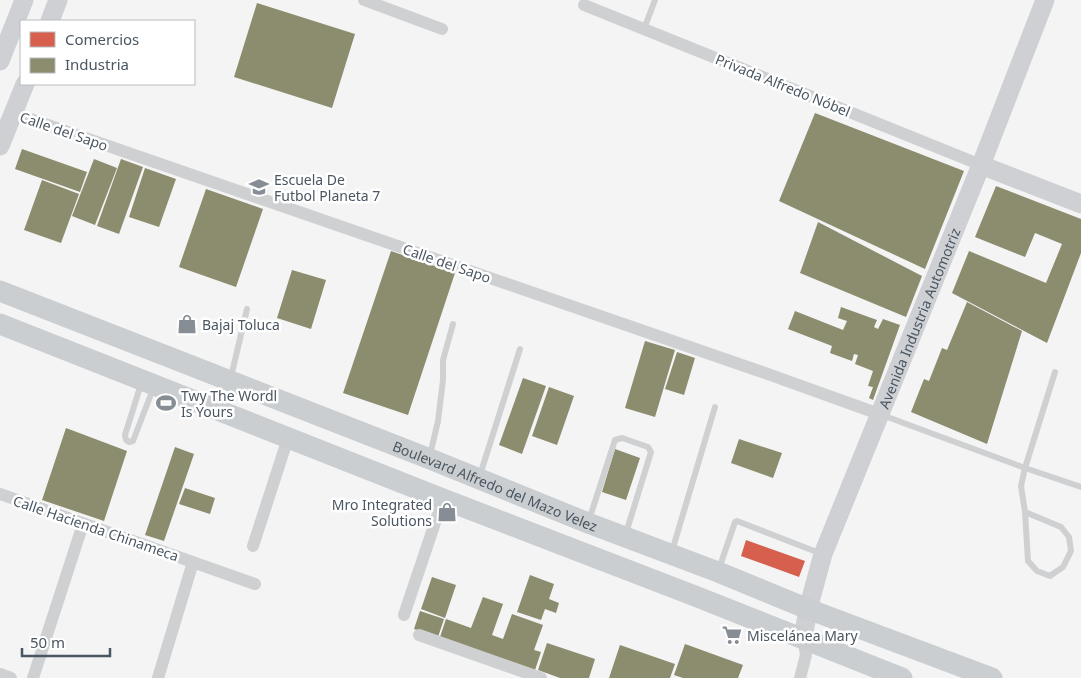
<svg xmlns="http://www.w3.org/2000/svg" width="1081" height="678" viewBox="0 0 1081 678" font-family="'Noto Sans',sans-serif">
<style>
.shops{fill:#d6604d}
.industry{fill:#8c8c6e}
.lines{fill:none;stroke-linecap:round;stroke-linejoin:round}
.service{stroke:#ced0d2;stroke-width:6}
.minor{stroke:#ced0d2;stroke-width:12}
.secondary{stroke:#ced0d4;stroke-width:19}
.primary{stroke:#caced1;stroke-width:21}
.labels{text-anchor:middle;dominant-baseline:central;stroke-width:5;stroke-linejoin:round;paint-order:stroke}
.street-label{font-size:14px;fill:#4a5661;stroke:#fff}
.poi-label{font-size:14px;fill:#4a5661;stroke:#fff;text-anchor:start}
</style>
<rect width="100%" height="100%" fill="#f4f4f4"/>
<path class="shops" d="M 746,540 L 805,561 L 799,577 L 741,556 Z"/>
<path class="industry" d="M 257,3 L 355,34 L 332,108 L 234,77 Z
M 815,113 L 964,171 L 925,269 L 779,201 Z
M 22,149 L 87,172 L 80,192 L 15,169 Z
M 94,159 L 117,168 L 95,225 L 72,216 Z
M 121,159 L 143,167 L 119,234 L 97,226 Z
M 145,168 L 176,179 L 159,227 L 129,217 Z
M 42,180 L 79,194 L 61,243 L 24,230 Z
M 996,186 L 1081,219 L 1081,253 L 1047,343 L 952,293 L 969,251 L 1046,283 L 1062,244 L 1035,233 L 1025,257 L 975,237 Z
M 206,189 L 263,209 L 236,287 L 179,267 Z
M 818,222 L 922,276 L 906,317 L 800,273 Z
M 391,251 L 455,273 L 408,415 L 343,393 Z
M 292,270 L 326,280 L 311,329 L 277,318 Z
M 967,302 L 1022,331 L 987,444 L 911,412 L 924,379 L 929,381 L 942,348 L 947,350 Z
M 841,307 L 877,320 L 874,327 L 878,329 L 883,319 L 900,325 L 873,400 L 869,398 L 873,387 L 868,386 L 873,371 L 855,364 L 858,355 L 854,354 L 852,361 L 830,353 L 832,346 L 788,329 L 795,311 L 843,330 L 847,321 L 838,318 Z
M 645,341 L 675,350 L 655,417 L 625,408 Z
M 677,352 L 695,358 L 684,395 L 665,389 Z
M 523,378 L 546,386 L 522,454 L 499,445 Z
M 549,387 L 574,396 L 557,445 L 532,436 Z
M 66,428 L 127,451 L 104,521 L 42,500 Z
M 739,439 L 782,453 L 773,478 L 731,463 Z
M 175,447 L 194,454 L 164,541 L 145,535 Z
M 615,449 L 640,458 L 626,500 L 602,492 Z
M 185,488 L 215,498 L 210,514 L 179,504 Z
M 530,575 L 554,584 L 549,599 L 559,603 L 556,613 L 545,609 L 541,620 L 517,612 Z
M 432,577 L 456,585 L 445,618 L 421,609 Z
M 483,597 L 503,604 L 492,635 L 503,639 L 512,614 L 543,625 L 534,650 L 541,652 L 535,670 L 440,637 L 446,619 L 471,628 Z
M 420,611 L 444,619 L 438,637 L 414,629 Z
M 547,643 L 595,659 L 589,678 L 560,678 L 538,670 Z
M 685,644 L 743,665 L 738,678 L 683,678 L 674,675 Z
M 620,645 L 675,664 L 670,678 L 609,678 Z"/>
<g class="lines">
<path class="service" d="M 644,29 L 655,0
M 231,377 L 247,309
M 141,384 L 125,435 L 126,440 L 129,442 L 133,441 L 153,389
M 882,415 L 1025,468 L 1081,487
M 430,455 L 438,421 L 443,380 L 443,360 L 453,324
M 480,475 L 520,349
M 1025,512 L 1061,527 L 1069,537 L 1071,551 L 1063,567 L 1050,576 L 1037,571 L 1028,561 L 1025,512 L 1021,486 L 1025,468 L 1055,372
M 589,520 L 615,440 L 622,438 L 648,447 L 651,452 L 626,533
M 672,551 L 715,407
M 719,569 L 735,522 L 737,521 L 822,554"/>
<path class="minor" d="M 364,0 L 442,29
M 584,5 L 981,165
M 13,113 L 762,372 L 879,414
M 0,494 L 255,584
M 253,546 L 288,438
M 404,615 L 443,499
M 419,635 L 541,678
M 0,674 L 11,678
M 33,678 L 83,524
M 158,678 L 193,562
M 800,678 L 806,655 L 803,639"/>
<g class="secondary">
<path d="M 50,21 L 58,0"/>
<path d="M 0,61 L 24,0"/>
<path d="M 0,146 L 25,84"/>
<path d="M 981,165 L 1081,204"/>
<path id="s1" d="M 803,639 L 808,609 L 823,554 L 981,165 L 1045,0"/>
</g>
<g class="primary">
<path id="s2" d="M 0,291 L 430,459 L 588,523 L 718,572 L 808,609 L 992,678"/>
<path d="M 0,324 L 443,499 L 695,596 L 902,678"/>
</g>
</g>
<defs>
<symbol id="school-bare" viewBox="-9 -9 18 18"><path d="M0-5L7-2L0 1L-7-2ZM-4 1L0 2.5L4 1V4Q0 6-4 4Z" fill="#868d94" stroke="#fff" stroke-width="2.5" paint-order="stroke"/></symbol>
<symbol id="shop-bare" viewBox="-9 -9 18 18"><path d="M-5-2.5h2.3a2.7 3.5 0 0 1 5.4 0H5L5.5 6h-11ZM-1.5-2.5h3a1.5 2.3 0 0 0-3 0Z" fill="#868d94" stroke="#fff" stroke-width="2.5" paint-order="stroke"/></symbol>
<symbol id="stadium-bare" viewBox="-9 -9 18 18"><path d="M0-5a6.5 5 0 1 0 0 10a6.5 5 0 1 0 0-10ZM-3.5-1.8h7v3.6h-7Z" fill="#868d94" stroke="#fff" stroke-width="2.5" paint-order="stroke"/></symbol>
<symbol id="supermarket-bare" viewBox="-9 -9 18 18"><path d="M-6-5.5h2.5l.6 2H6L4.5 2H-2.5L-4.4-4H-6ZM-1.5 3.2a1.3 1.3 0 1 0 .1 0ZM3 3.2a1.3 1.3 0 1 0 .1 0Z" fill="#868d94" stroke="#fff" stroke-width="2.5" paint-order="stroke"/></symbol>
</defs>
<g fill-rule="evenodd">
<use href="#school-bare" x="245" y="173" width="28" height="28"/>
<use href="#shop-bare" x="173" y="310" width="28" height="28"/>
<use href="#stadium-bare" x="152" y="389" width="28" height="28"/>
<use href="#shop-bare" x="433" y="498" width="28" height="28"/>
<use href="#supermarket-bare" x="718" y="621" width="28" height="28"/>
</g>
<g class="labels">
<g class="street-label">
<text transform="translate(783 85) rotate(22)">Privada Alfredo Nóbel</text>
<text transform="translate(64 131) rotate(19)">Calle del Sapo</text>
<text transform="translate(447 263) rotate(19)">Calle del Sapo</text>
<text stroke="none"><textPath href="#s1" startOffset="342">Avenida Industria Automotriz</textPath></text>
<text stroke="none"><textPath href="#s2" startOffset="532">Boulevard Alfredo del Mazo Velez</textPath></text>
<text transform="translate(96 528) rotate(19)">Calle Hacienda Chinameca</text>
</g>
<g class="poi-label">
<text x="274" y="179">Escuela De<tspan x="274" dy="16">Futbol Planeta 7</tspan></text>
<text x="202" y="324">Bajaj Toluca</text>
<text x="181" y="395">Twy The Wordl<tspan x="181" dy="16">Is Yours</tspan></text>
<text x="432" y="504" text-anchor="end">Mro Integrated<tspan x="432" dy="16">Solutions</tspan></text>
<text x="747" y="635">Miscelánea Mary</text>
</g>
</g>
<rect x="20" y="20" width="175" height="65" fill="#ffffff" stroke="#b7bbc0"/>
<rect x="30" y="32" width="25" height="15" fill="#d6604d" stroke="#b7bbc0"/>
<text x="65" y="45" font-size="15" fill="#4a5661">Comercios</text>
<rect x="30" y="58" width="25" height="15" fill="#8c8c6e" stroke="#b7bbc0"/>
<text x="65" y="70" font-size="15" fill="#4a5661">Industria</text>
<path d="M22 648v8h88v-8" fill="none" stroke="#4a5661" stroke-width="2.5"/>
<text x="30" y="648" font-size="15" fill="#4a5661" stroke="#ffffff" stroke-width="4" paint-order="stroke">50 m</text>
</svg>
